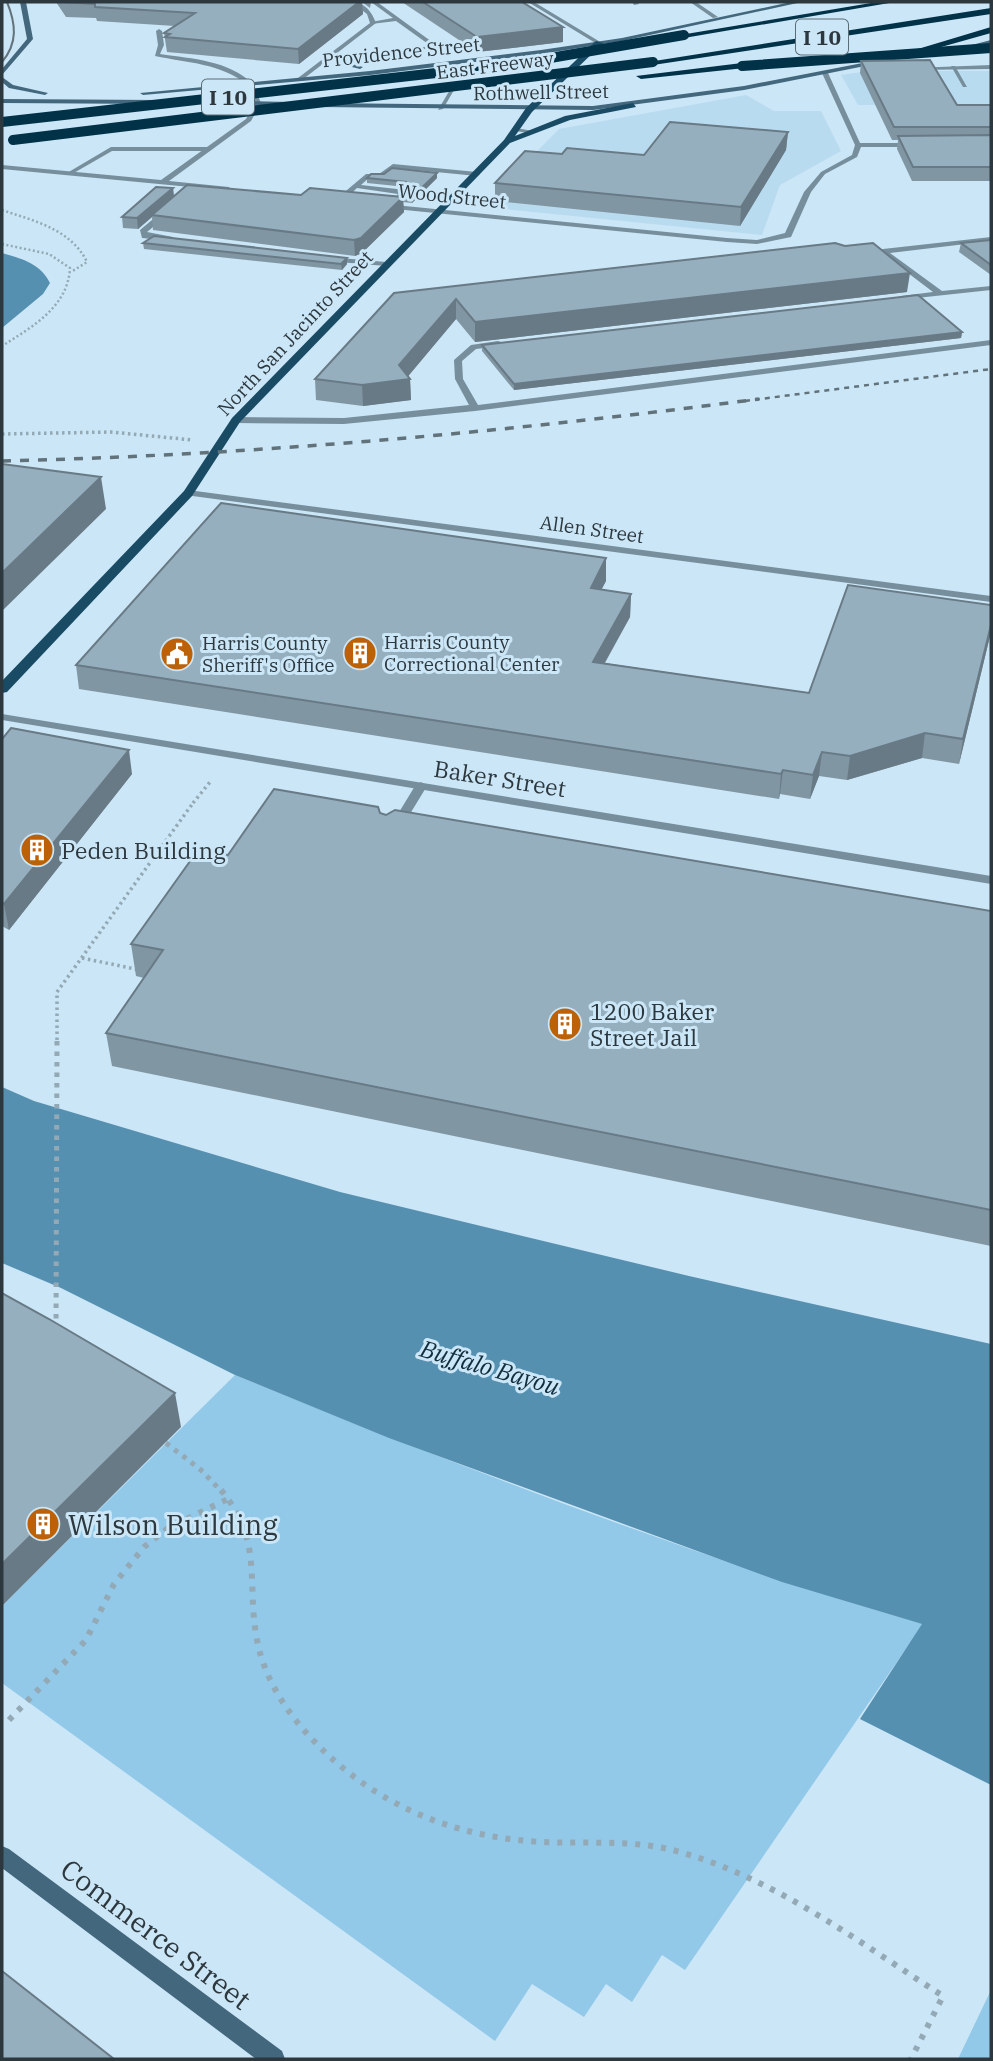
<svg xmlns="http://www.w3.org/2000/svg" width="993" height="2061" viewBox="0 0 993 2061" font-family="'IBM Plex Serif',serif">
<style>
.built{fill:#b9dbef}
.green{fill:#92c8e8}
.water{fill:#5690b1}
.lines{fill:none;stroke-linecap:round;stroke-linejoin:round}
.path-far3{stroke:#93a9b5;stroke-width:2.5;stroke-dasharray:2 2.5;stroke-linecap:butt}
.path-far2{stroke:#93a9b5;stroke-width:3.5;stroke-dasharray:2.5 3.5;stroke-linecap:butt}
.path-far1{stroke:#93a9b5;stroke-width:5;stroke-dasharray:4.5 6;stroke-linecap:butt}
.path{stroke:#93a9b5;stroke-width:6;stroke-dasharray:5 8;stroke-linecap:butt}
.lane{fill:#778f9d;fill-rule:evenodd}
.street{fill:#778f9d;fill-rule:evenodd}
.secondary{fill:#43677c;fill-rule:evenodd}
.primary{fill:#1a4b64;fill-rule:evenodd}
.highway{fill:#013248;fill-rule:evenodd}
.tram{stroke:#61727b;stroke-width:2}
.rail-far1{stroke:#61727b;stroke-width:2.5;stroke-dasharray:5 5;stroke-linecap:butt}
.rail{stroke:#61727b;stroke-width:3.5;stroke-dasharray:9 9;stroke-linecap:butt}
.path-bridge-far1{stroke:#93a9b5;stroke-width:3.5;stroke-dasharray:2.5 3.5;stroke-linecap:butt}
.path-bridge{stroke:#93a9b5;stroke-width:5;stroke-dasharray:4.5 6;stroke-linecap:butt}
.highway-bridge{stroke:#013248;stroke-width:10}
.wall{fill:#8096a3}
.shaded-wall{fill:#687a85}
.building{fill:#95afbe;stroke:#687a85;stroke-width:2}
.labels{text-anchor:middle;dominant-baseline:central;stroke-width:6;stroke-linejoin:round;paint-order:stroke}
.far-street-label{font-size:19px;fill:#2d383e;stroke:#cbe6f6}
.far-poi-label{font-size:19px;fill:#2d383e;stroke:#cbe6f6;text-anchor:start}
.shield{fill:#cbe6f6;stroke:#5c6c75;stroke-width:2}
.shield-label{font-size:21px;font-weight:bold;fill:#2d383e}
.street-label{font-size:23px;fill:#2d383e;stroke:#cbe6f6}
.poi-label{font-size:23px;fill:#2d383e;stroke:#cbe6f6;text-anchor:start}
.water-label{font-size:24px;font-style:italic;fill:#122e3d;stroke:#cbe6f6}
.near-poi-label{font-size:28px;fill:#2d383e;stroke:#cbe6f6;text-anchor:start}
.near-street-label{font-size:28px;fill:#2d383e;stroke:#cbe6f6}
</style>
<rect width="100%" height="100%" fill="#cbe6f6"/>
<path class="built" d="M 868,71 L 991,71 L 991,104 L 858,105 L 841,75 Z
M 746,95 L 774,111 L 821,111 L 841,151 L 780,185 L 762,235 L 482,207 L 559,129 Z"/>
<path class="green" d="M 235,1375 C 461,1467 689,1555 923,1624 L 685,1970 L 662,1955 L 632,2002 L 606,1984 L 584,2017 L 532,1984 L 495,2041 L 2,1683 L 2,1606 Z
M 991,1990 L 991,2059 L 958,2059 Z"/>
<path class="water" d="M 2,253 C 22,259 40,263 50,283 L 43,294 L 2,328 Z
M 2,1087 L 34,1101 L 340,1192 L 689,1276 L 991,1344 L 991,1785 L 860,1719 L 922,1624 L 782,1582 L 389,1438 L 235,1375 L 61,1288 L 2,1263 Z"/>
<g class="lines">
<path class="path-far3" d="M 2,210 C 34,221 71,229 87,262 L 71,272
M 2,244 L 49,254 L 70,268 C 68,307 32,327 2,346"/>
<path class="path-far2" d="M 2,434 L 111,432 L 193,440
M 193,803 L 210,782
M 82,958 L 140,970"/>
<path class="path-far1" d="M 166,1443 L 201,1470 L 222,1492"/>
<path class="path" d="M 221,1490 C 264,1542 246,1582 257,1640 C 264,1678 287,1713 313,1740 C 374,1805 455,1838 543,1842 C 589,1844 635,1839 680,1852 C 776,1879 860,1943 943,1996 L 911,2059
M 9,1720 L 86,1640 L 114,1584 L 144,1547 L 168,1528 L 230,1498"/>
<path class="lane" d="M 371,2 L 377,2 L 439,47 L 379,55 L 381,52 L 431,46 L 396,21 L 371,24 L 371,22 L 393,18 Z
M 632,2 L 638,2 L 639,4 L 634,5 Z
M 159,29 L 162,31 L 164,45 L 160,54 C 193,59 228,60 253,84 L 248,85 C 220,63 188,63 155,56 L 158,45 L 156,31 Z
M 951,66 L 955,66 L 967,87 L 963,87 Z
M 451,88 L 454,90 L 443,109 L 438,110 Z
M 516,128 L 533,131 L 530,133 L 514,131 Z
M 111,147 L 209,147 L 212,149 L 209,151 L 112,151 L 72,174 L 67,173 Z
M 393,164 L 477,172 L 480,174 L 477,176 L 395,168 L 383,177 L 370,177 L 361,185 L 406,190 L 395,208 L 388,206 L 398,194 L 357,188 L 341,203 L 334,201 L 366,174 L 379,174 Z
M 164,210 L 171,212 L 147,232 L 173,237 L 173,241 L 142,238 L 140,230 Z
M 991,237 L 991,241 L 890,253 L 942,291 L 991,286 L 991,290 L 898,300 L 897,298 L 901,296 L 933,292 L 879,251 L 883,249 Z
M 329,257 L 386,262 L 390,264 L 386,266 L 326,261 L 326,257 Z
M 498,341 L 501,342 L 501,346 L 476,349 L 462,361 L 463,379 L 478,405 L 991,340 L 991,345 L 475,411 L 344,424 L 236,423 L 232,420 L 236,417 L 344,418 L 469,405 L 455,379 L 454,360 L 471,345 Z
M 188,490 L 991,596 L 991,602 L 185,495 L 185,491 Z
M 421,782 L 427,786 L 402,827 L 396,831 L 392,830 L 390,827 L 415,786 Z"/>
<path class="street" d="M 351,2 C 364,1 372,12 376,23 L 302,80 L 298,80 L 298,78 L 370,23 L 367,14 Z
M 528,2 L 534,2 L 602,43 L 597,44 Z
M 690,2 L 696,2 L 718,17 L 713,18 Z
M 991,65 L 991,69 L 916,70 L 913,68 Z
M 825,71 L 828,73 L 860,143 L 916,143 L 919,145 L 916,147 L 861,147 L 857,157 L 825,174 L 811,192 L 791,237 L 757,244 L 727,242 L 385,208 L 381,206 L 385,204 L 727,238 L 757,240 L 785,233 L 804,192 L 821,172 L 852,155 L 855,145 L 822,73 Z
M 250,82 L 253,84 L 261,103 L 251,121 L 169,181 L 229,187 L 232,191 L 2,169 L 2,165 L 161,180 L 246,119 L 255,103 L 247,84 Z
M 2,714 L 991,876 L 991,884 L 2,720 Z"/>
<path class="secondary" d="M 20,2 L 26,2 L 33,39 L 2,75 L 2,69 L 27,39 Z
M 791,2 L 802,2 L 622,41 L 541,54 L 370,75 L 143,95 L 140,93 L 370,71 L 541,50 L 622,38 Z
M 991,40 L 991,44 L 967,49 L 964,47 Z
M 329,55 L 333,55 L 340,61 L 363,67 L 360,69 L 336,63 Z
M 878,60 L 880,63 L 744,90 L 593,110 L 318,107 L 315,105 L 318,103 L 593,106 L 744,86 Z
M 2,77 L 13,85 L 48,93 L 45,95 L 9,88 L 2,82 Z
M 2,99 L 158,100 L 161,102 L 158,104 L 2,103 Z
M 199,100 L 291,102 L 294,104 L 291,106 L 197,103 Z
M 2,1846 L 9,1849 L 282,2051 L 285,2059 L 256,2059 L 2,1868 Z"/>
<path class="primary" d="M 596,41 L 603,43 L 532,112 L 515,136 L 565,116 L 633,103 L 636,107 L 570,120 L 510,143 L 240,422 L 192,496 L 7,692 L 2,693 L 2,681 L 184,491 L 232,418 L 504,140 L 526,108 Z"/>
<path class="highway" d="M 877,2 L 895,2 L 684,38 L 680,35 Z
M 991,8 L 991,14 L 653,65 L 648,62 Z
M 991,27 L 991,33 L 902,58 L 898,55 Z
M 527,59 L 530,64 L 454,74 L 449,71 Z
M 742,63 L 745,68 L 641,79 L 636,76 Z"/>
<path class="tram" d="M 2,18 L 2,46
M 2,62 C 18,43 16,24 7,2"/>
<path class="rail-far1" d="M 745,401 L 991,369"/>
<path class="rail" d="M 2,461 C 256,455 507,432 759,399"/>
<path class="path-bridge-far1" d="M 57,1040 L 57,992 L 193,803"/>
<path class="path-bridge" d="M 56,1329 L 57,1039"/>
<path class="highway-bridge" d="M 527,62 L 684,35
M 742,66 L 991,48
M 2,122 L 454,71
M 13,140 L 653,62"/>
</g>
<path class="wall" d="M 56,2 L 371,2 L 370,8 L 362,2 L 363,14 L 299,64 L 167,52 L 164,33 L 175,26 L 97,21 L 96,18 L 66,17 Z
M 402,2 L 522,2 L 563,42 L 477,52 Z
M 861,61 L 957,105 L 991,105 L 991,181 L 912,181 L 897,149 L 898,140 L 892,140 L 860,73 Z
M 788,132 L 786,150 L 740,226 L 495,201 L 495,183 L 562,154 L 644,155 Z
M 437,173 L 437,178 L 412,203 L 403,202 L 404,212 L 362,253 L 355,256 L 153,230 L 152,217 L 138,229 L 123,228 L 122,217 L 173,188 L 174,196 L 301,195 L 402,197 L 406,187 L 367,183 L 367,178 Z
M 991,240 L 991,275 L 959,252 L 961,243 Z
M 143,243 L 347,258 L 347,264 L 342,270 L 144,249 Z
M 907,292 L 475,342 L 456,319 L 408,376 L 410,379 L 411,400 L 363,406 L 316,400 L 315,379 L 394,293 Z
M 962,332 L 961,338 L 514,390 L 482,351 L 482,345 Z
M 606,558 L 606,581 L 601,590 L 631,594 L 630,617 L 605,663 L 809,693 L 991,605 L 991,632 L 959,764 L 922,758 L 847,780 L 819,776 L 810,799 L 780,794 L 779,799 L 79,689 L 76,665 Z
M 2,739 L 132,774 L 9,930 L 2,926 Z
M 380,813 L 386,815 L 991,911 L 991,1246 L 112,1066 L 106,1033 L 144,978 L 136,976 L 131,944 L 228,855 Z"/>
<path class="shaded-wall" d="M 359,2 L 362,2 L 363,14 L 299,64 L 298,49 Z
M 563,27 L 563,42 L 477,52 L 477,37 Z
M 788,132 L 786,150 L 740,226 L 741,207 Z
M 437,173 L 437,178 L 412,203 L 412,197 Z
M 173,188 L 174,199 L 152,215 L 152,217 L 138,229 L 137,218 Z
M 403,197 L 404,212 L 362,253 L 355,256 L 354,240 Z
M 347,258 L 347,264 L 342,270 L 341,264 Z
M 910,273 L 907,292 L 475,342 L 475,322 Z
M 456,299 L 456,319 L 405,380 L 410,379 L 411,400 L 363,406 L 362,385 L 399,365 Z
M 962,332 L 961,338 L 514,390 L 514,384 Z
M 101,477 L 106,509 L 2,611 L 2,573 Z
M 606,558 L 606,581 L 590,611 L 591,588 Z
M 631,594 L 630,617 L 592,685 L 593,662 Z
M 991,625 L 991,632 L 959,764 L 963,739 Z
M 925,733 L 922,758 L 847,780 L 850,756 Z
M 129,750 L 132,774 L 9,930 L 4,904 Z
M 822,752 L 819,776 L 810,799 L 813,775 Z
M 783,770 L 780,794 L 779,799 L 781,774 Z
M 175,1393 L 181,1427 L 2,1606 L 2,1564 Z"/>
<path class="building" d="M 64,2 L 359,2 L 298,49 L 165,37 L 170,34 L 164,33 L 195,13 L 95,7 L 95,4 Z
M 423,2 L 522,2 L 563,27 L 477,37 Z
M 930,60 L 957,105 L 991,105 L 991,127 L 894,127 L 861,61 Z
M 670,122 L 788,132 L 741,207 L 495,183 L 525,151 L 562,154 L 567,148 L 644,155 Z
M 991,135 L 991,167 L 913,167 L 898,136 Z
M 392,168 L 437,173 L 412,197 L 402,196 L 408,186 L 406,182 L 367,178 L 371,174 L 384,174 Z
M 187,185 L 301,195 L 310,188 L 403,197 L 361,238 L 354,240 L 152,215 Z
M 156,187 L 173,188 L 137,218 L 122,217 Z
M 154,236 L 347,258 L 341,264 L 143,243 Z
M 991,240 L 991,265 L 961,243 Z
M 835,243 L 845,246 L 873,243 L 910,273 L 475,322 L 456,299 L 399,365 L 410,379 L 362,385 L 315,379 L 394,293 Z
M 918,295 L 962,332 L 514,384 L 482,345 Z
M 2,464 L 101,477 L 2,573 Z
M 221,503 L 606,558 L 591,588 L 631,594 L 593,662 L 809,693 L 848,585 L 991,605 L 991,625 L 963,739 L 925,733 L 850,756 L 822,752 L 813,775 L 783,770 L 781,774 L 76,665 Z
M 11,728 L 129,750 L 4,904 L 2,903 L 2,739 Z
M 274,789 L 378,807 L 380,813 L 386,815 L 395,810 L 991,911 L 991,1210 L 106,1033 L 163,950 L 131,944 L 198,850 L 228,855 Z
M 2,1293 L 49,1319 L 175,1393 L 2,1564 Z
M 2,1971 L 114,2059 L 2,2059 Z"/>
<defs>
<symbol id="building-disc" viewBox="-11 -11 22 22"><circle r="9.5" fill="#bc6107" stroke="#cbe6f6"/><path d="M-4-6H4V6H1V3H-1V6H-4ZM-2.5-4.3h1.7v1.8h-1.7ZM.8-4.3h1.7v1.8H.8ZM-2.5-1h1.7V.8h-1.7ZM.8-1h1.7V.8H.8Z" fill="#fff"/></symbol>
<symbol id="civic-disc" viewBox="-11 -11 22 22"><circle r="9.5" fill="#bc6107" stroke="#cbe6f6"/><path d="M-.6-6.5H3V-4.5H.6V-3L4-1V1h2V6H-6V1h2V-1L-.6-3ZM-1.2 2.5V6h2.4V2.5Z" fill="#fff"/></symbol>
</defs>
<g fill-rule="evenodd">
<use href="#building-disc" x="341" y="634" width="38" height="38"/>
<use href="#civic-disc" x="158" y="635" width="38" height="38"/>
<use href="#building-disc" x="18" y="831" width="38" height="38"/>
<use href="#building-disc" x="546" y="1005" width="38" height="38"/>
<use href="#building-disc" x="24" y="1505" width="38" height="38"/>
</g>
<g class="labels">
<g class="far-street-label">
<text transform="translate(401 52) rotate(-6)">Providence Street</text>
<text transform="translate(495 65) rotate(-7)">East Freeway</text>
<text transform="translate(541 92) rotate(-1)">Rothwell Street</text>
<text transform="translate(452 196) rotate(6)">Wood Street</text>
<text transform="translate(295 333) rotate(-47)">North San Jacinto Street</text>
<text transform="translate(592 529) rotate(8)">Allen Street</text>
</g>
<g class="far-poi-label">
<text x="384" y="642">Harris County<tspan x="384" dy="22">Correctional Center</tspan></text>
<text x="202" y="643">Harris County<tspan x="202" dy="22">Sheriff's Office</tspan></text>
</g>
<g class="shield">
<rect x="796" y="19.5" width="52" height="35" rx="5"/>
<rect x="202" y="79.5" width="52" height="35" rx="5"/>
</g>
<g class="shield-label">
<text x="822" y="37">I 10</text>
<text x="228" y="97">I 10</text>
</g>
<g class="street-label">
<text transform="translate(500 778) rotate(9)">Baker Street</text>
</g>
<g class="poi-label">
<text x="61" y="850">Peden Building</text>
<text x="590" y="1011">1200 Baker<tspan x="590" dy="26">Street Jail</tspan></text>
</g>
<g class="water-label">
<text transform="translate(490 1367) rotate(16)">Buffalo Bayou</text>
</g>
<g class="near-poi-label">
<text x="68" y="1524">Wilson Building</text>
</g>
<g class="near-street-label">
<text transform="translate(156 1934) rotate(37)">Commerce Street</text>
</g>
</g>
<rect width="993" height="2061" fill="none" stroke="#2d383e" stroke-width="7"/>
</svg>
